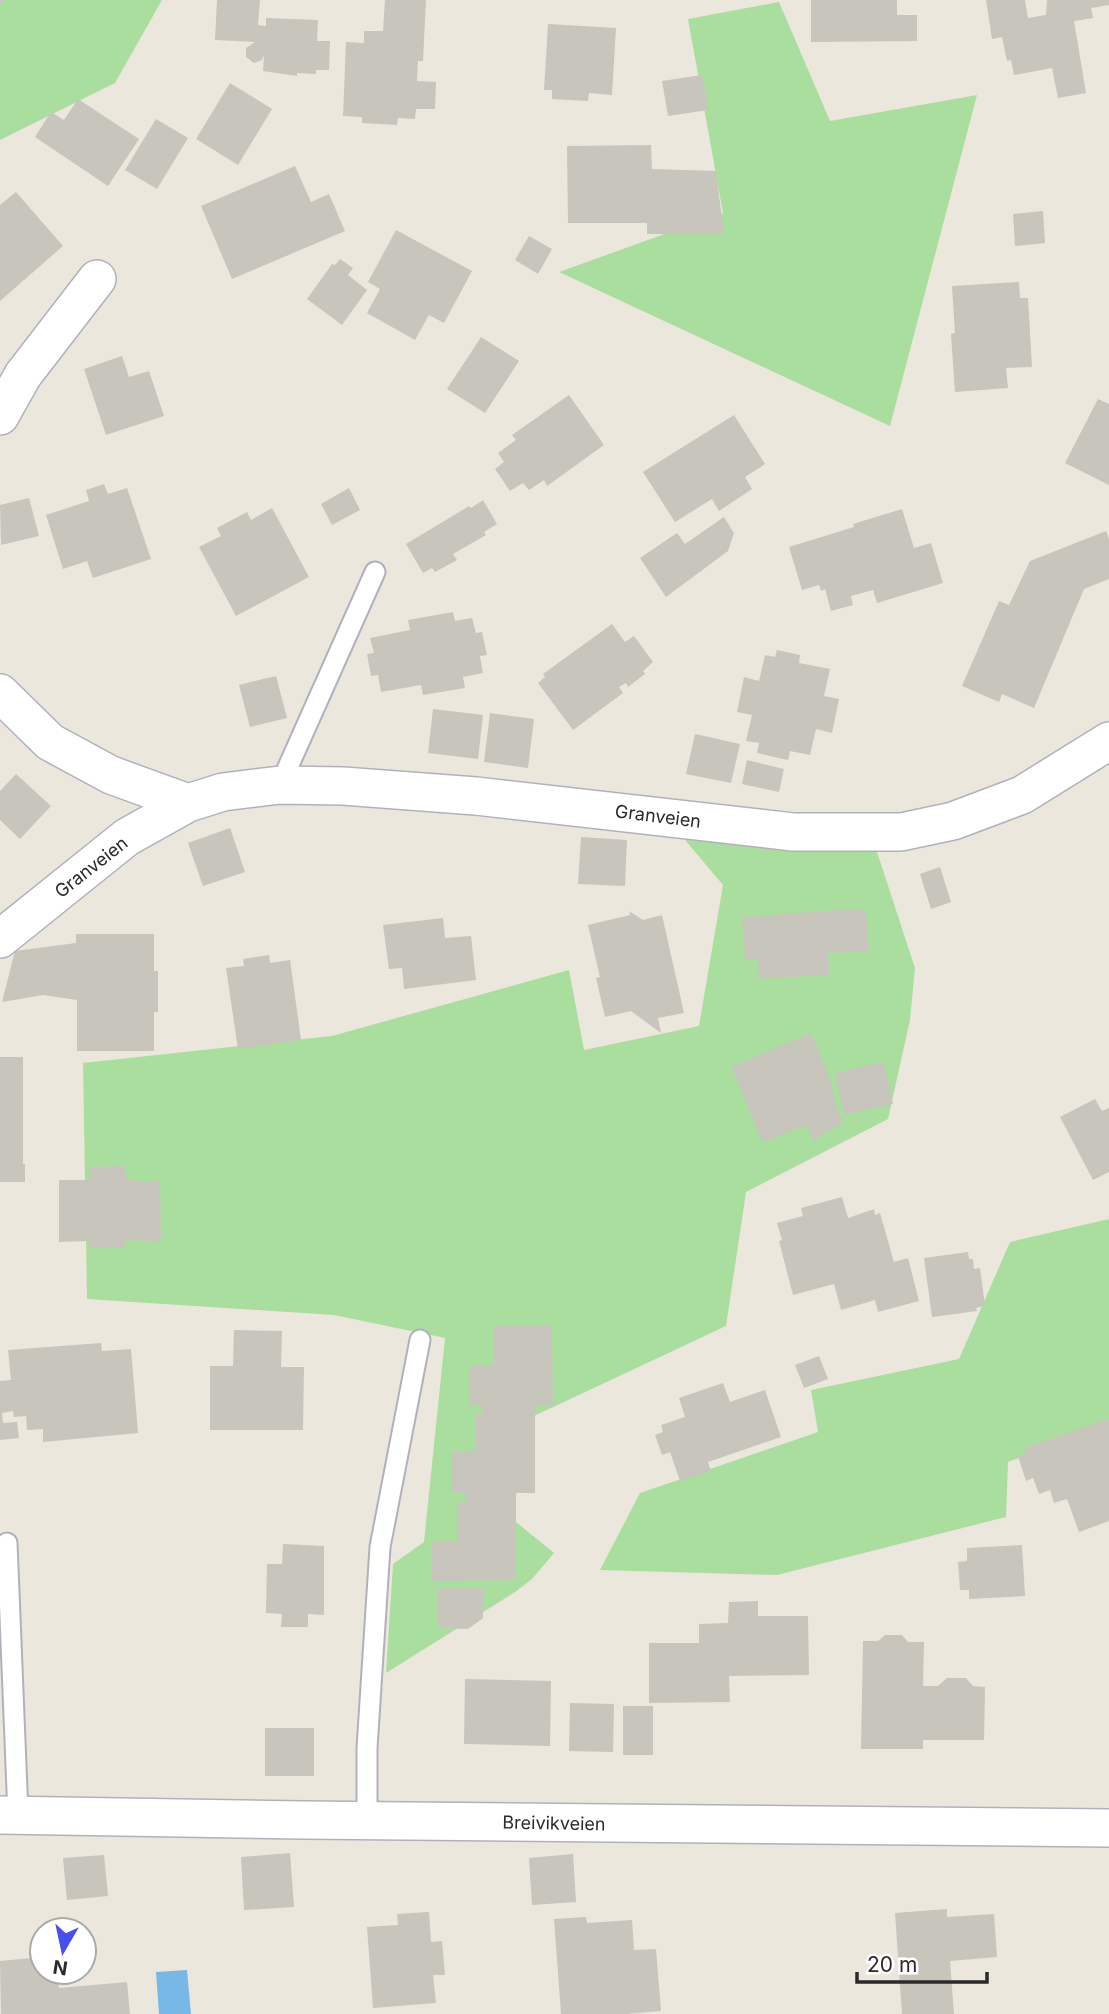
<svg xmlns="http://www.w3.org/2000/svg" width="1109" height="2014" viewBox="0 0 1109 2014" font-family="Inter,sans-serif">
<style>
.green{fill:#aade9e}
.water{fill:#78b8e6}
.building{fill:#c7c5bc}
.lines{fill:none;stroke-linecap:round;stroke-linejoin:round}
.service-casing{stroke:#b1b1bd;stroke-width:23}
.minor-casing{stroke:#b1b1bd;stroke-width:40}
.path{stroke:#c8c8c8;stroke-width:4.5;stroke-dasharray:5 3.5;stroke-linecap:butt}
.service{stroke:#fff;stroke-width:19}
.minor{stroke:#fff;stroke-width:37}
.labels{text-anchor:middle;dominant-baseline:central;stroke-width:6;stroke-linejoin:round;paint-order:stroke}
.street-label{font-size:18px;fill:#2a2a2a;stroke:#fff}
</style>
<rect width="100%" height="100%" fill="#ebe7dd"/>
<path class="green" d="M 0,0 L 162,0 L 115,83 L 0,140 Z
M 779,2 L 830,121 L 977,95 L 890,426 L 559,272 L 723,213 L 688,19 Z
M 685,840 L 876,849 L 915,968 L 910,1020 L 888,1119 L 746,1192 L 726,1326 L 534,1416 L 511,1518 L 554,1553 L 532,1579 L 515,1592 L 386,1673 L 393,1564 L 424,1542 L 445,1338 L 334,1315 L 87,1299 L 83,1063 L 332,1036 L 569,970 L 584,1050 L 699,1026 L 723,885 Z
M 1109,1219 L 1109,1425 L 1008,1462 L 1006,1517 L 777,1575 L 600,1570 L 640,1493 L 818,1432 L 811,1390 L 959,1359 L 1010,1242 Z"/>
<path class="water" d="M 187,1970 L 191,2014 L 159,2014 L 156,1972 Z"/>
<path class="building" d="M 217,0 L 260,0 L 258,25 L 266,26 L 266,18 L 318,20 L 317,41 L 330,41 L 329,70 L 316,70 L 316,74 L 297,73 L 297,76 L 263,71 L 264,55 L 262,60 L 254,63 L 246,57 L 246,48 L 255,42 L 215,40 Z
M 385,0 L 426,0 L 423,61 L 418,61 L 417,81 L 436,82 L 435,109 L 416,109 L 415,119 L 398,118 L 397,125 L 362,123 L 362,117 L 343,116 L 346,42 L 364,43 L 364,31 L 383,31 Z
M 811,0 L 897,0 L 897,15 L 917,15 L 917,41 L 811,42 Z
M 986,0 L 1025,0 L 1028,18 L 1046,15 L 1047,0 L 1109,0 L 1109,5 L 1091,8 L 1093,18 L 1074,21 L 1086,93 L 1058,98 L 1052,68 L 1014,75 L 1011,60 L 1007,61 L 1002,37 L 992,39 Z
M 548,24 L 616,28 L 612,95 L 589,93 L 588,101 L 552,99 L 552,90 L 544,90 Z
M 702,75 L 708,110 L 668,116 L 662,81 Z
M 230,83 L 272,109 L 238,165 L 196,139 Z
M 78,99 L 139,139 L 108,186 L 35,137 L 51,112 L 64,120 Z
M 156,119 L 188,138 L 157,189 L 125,170 Z
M 651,145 L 652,169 L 716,171 L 724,234 L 647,234 L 647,223 L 568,223 L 567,146 Z
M 295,166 L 311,202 L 329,194 L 345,231 L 232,279 L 201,206 Z
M 16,192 L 63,246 L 0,301 L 0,205 Z
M 1043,211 L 1045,243 L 1015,246 L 1013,214 Z
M 396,230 L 472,271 L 444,323 L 429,315 L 415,340 L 367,313 L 380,289 L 368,282 Z
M 529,236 L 552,249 L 538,274 L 515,260 Z
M 340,259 L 353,268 L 348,275 L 367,290 L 342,325 L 307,299 L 332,264 L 335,265 Z
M 1019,282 L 1020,298 L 1028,298 L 1032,367 L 1006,368 L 1008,388 L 955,392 L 951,334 L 955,333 L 952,286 Z
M 481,337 L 519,361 L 485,413 L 447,389 Z
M 122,356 L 129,377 L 149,371 L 164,416 L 106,435 L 84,369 Z
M 569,395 L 604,445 L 547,486 L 544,480 L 529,490 L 523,483 L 510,491 L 495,469 L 504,462 L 498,453 L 516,440 L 512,435 Z
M 1098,399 L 1109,404 L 1109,485 L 1065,463 Z
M 734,415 L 765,464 L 745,477 L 752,489 L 719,511 L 712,499 L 675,522 L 643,472 Z
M 104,484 L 108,494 L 127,488 L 151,559 L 93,578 L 87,561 L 63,569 L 46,515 L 89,501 L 86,490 Z
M 349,488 L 360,510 L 332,525 L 321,504 Z
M 29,498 L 39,536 L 1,545 L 0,505 Z
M 483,500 L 497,524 L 484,532 L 486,535 L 453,554 L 457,560 L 435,572 L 432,568 L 423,573 L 406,544 L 469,506 L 471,508 Z
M 272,508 L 309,577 L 236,616 L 199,547 L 221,536 L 217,528 L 247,512 L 251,520 Z
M 902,509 L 914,548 L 931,543 L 943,583 L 877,603 L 873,590 L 851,596 L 853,605 L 831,611 L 825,589 L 821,591 L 819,585 L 802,590 L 789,547 L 854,527 L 853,524 Z
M 724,517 L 734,533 L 728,551 L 666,597 L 640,558 L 677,533 L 685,544 Z
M 1106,531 L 1109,539 L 1109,579 L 1084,589 L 1034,708 L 1002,694 L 999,702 L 962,686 L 999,601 L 1009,605 L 1030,561 Z
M 453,612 L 455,621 L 472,618 L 476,633 L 482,632 L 487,655 L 480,656 L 483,673 L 463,677 L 465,688 L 423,695 L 421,685 L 381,692 L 378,675 L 371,676 L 367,654 L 374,653 L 370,638 L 410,630 L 408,620 Z
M 612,624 L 625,642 L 634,636 L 653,662 L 643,671 L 645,674 L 628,687 L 626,683 L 619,687 L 623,693 L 573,730 L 538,683 L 545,677 L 543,674 Z
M 777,650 L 800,655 L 799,663 L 830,669 L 824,696 L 839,699 L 832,733 L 816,729 L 810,755 L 790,751 L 788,760 L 757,753 L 759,743 L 746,741 L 752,715 L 737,712 L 744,677 L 759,681 L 765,655 L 775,657 Z
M 276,676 L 287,718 L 250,727 L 239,685 Z
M 433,709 L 483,715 L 478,759 L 428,753 Z
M 490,713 L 534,719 L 528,768 L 484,762 Z
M 695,734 L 740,744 L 731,783 L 686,774 Z
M 747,760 L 784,769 L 779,792 L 742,784 Z
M 16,774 L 51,806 L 20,839 L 0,820 L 0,791 Z
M 230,828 L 245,872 L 203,886 L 188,843 Z
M 581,837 L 627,840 L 625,886 L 578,884 Z
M 940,867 L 951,902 L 931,909 L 920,874 Z
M 840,910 L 866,910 L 869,951 L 828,953 L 829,975 L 759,979 L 758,959 L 745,960 L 742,917 Z
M 629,911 L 643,920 L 662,915 L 684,1013 L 658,1018 L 661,1033 L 631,1011 L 605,1017 L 596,978 L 600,977 L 588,925 L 630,915 Z
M 443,918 L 445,938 L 471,936 L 476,980 L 404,989 L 402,968 L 389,969 L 383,925 Z
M 76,934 L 154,934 L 154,971 L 158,971 L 158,1012 L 154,1012 L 154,1051 L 77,1051 L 77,1000 L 43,995 L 2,1002 L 15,951 L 76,943 Z
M 269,955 L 270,963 L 290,960 L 301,1040 L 238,1049 L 226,968 L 244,966 L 243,959 Z
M 811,1033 L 832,1084 L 833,1096 L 843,1123 L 819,1136 L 814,1142 L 806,1125 L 763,1143 L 731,1067 Z
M 0,1057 L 23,1057 L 23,1164 L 25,1164 L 25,1182 L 0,1182 Z
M 884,1062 L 893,1104 L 844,1115 L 835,1073 Z
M 1095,1099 L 1102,1111 L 1109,1108 L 1109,1172 L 1093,1180 L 1060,1117 Z
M 125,1166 L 126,1180 L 139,1179 L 139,1182 L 160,1180 L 161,1242 L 133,1240 L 125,1242 L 126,1248 L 89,1248 L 89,1241 L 59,1242 L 59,1180 L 89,1180 L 89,1167 Z
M 842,1197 L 848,1218 L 874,1209 L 875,1215 L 880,1213 L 894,1262 L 908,1258 L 919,1301 L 878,1312 L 875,1300 L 841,1310 L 834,1284 L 793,1295 L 779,1241 L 782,1240 L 777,1223 L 803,1216 L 801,1208 Z
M 968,1252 L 969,1259 L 973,1259 L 974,1269 L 980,1268 L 985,1306 L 976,1308 L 977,1311 L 932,1317 L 924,1258 Z
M 494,1325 L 552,1325 L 553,1405 L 535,1406 L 535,1493 L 516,1493 L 516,1580 L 432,1581 L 432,1542 L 457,1541 L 457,1502 L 465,1503 L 465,1493 L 451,1492 L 451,1452 L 476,1451 L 476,1414 L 482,1414 L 482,1406 L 470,1406 L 469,1365 L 494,1365 Z
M 234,1330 L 282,1331 L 281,1367 L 304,1367 L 303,1430 L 210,1430 L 210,1366 L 233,1366 Z
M 101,1343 L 102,1351 L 131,1349 L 138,1433 L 43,1442 L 43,1429 L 27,1430 L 26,1416 L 14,1417 L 13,1411 L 2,1413 L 3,1423 L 17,1422 L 19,1438 L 0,1440 L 0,1381 L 11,1380 L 8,1350 Z
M 819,1356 L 828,1379 L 804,1388 L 795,1365 Z
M 723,1383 L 730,1402 L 765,1390 L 781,1437 L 708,1462 L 711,1471 L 680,1481 L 670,1452 L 662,1455 L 655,1435 L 663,1432 L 661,1425 L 685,1417 L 679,1398 Z
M 1109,1419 L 1109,1521 L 1079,1532 L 1067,1499 L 1054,1503 L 1050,1490 L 1039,1494 L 1033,1478 L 1026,1481 L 1018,1456 L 1026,1454 L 1024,1448 Z
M 283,1544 L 324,1546 L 324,1615 L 308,1614 L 308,1627 L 281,1627 L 282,1614 L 266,1613 L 267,1564 L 282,1564 Z
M 1022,1545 L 1025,1596 L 969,1599 L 969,1590 L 960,1590 L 958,1562 L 967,1561 L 967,1548 Z
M 438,1588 L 483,1588 L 483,1618 L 468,1629 L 438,1628 Z
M 758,1601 L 758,1616 L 808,1616 L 809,1675 L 729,1676 L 730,1702 L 649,1703 L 649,1643 L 699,1643 L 699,1624 L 728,1623 L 729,1602 Z
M 885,1635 L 902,1635 L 908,1642 L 924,1642 L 923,1686 L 938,1686 L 947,1678 L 966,1678 L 973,1686 L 985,1687 L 984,1740 L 923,1740 L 923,1749 L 861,1749 L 863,1641 L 878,1641 Z
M 465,1679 L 551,1681 L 550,1746 L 464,1744 Z
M 570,1703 L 614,1704 L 613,1752 L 569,1751 Z
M 623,1706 L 653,1706 L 653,1755 L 623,1755 Z
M 265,1728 L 314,1728 L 314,1776 L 265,1776 Z
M 290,1853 L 294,1907 L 244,1910 L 241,1857 Z
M 573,1854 L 576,1902 L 532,1905 L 529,1858 Z
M 104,1855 L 108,1896 L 67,1900 L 63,1858 Z
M 947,1909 L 947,1917 L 994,1914 L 997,1957 L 950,1961 L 954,2014 L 902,2014 L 895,1913 Z
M 429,1912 L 431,1942 L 442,1941 L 445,1975 L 433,1975 L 436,2003 L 373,2008 L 367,1927 L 398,1925 L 397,1914 Z
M 586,1917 L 587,1923 L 632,1920 L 634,1950 L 656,1949 L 661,2011 L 627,2014 L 561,2014 L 554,1919 Z
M 42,1957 L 42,1972 L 57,1972 L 59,1988 L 127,1982 L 130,2014 L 1,2014 L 0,1961 Z"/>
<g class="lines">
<defs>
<path id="service" d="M 280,785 L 375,572
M 7,1543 L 18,1815
M 367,1820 L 367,1748 L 380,1547 L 420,1340"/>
<path id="minor" d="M 0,416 L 23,375 L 97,279
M 0,693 L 50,742 L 111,775 L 188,803
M 0,939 L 127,837 L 188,803 L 223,792 L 280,785 L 343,786 L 476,796 L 793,832 L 901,832 L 953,821 L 1022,795 L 1109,741
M 0,1815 L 304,1820 L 1109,1828"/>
</defs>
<use href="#service" class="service-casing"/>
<use href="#minor" class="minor-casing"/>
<path class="path" d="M 0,3 L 4,0"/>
<use href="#service" class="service"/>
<use href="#minor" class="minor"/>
</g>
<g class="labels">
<g class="street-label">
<text transform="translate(658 816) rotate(7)">Granveien</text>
<text transform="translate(91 867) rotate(-38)">Granveien</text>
<text transform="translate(554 1823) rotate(1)">Breivikveien</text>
</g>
</g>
<g transform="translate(63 1951) rotate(189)"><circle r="33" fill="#ffffff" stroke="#aaaaaa" stroke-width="2"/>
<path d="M0-5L12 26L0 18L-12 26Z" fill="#494fed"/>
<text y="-10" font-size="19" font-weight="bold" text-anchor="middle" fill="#2a2a2a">N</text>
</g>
<path d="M857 1972v10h130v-10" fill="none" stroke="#2a2a2a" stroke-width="3.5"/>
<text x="867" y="1972" font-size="21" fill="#2a2a2a" stroke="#ffffff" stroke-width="5" paint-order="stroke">20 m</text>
</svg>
